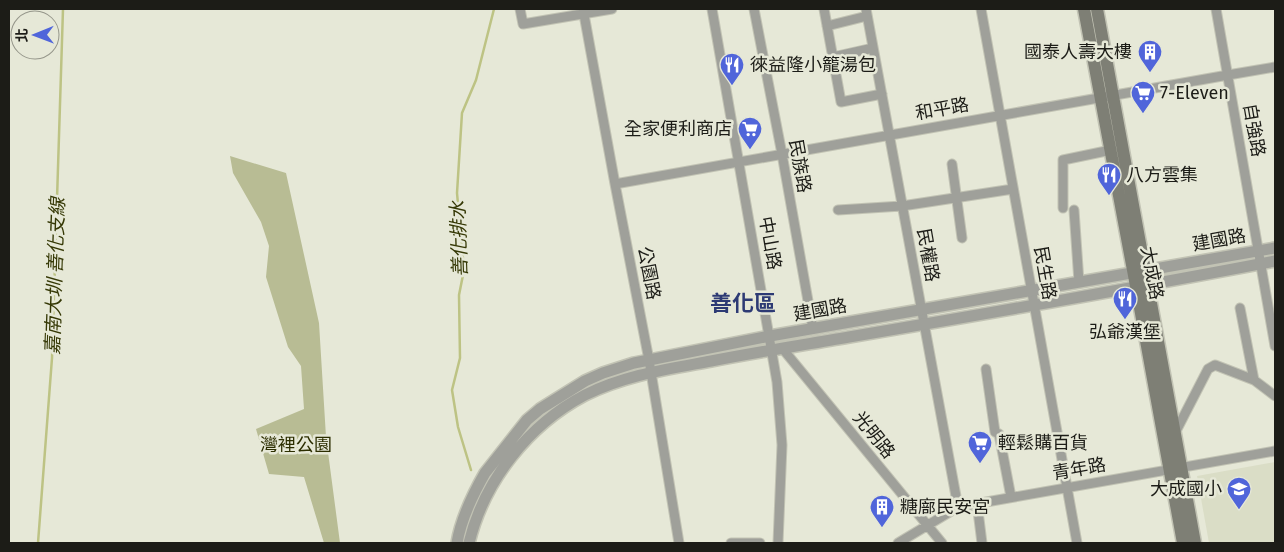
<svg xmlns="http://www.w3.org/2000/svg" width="1284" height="552" viewBox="0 0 1284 552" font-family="'Fira Sans','Noto Sans TC',sans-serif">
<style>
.built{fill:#daddc6}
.green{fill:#b8bc94}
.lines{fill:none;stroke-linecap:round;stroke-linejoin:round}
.stream{stroke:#bdc384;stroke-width:2.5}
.minor-casing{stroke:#c2c3b4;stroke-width:11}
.tertiary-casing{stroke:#c2c3b4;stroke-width:14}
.secondary-casing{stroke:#c2c3b4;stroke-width:15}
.minor{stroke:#9fa09a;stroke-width:9}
.tertiary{stroke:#9fa09a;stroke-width:11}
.secondary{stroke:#7e7f75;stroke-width:12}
.labels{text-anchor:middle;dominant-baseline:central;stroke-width:5;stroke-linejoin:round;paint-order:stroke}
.poi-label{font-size:18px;fill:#1c1c17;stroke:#e6e8d7;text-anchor:start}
.street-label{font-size:18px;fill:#1c1c17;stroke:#e6e8d7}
.park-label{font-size:18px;fill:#2c2e00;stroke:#e6e8d7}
.water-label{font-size:19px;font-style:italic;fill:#353805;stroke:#e6e8d7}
.district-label{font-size:22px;font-weight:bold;fill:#2d3a74;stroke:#e6e8d7}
</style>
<rect width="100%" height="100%" fill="#e6e8d7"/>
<path class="built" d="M 1275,462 L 1275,543 L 1209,543 L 1197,476 Z"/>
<path class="green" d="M 230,156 L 286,173 L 319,323 L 326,437 L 340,543 L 324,543 L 304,477 L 269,474 L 256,429 L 304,409 L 301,366 L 288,347 L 266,277 L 269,246 L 261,222 L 233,173 Z"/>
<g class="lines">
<path class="stream" d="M 471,470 L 458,427 L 452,390 L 460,358 L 459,295 L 464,270 L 457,193 L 462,113 L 476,80 L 494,9
M 38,543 L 52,358 L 63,9"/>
<defs>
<path id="minor" d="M 520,9 L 523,24 L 612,9
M 583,9 L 615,184 L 649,360 L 679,543
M 712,9 L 777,382 L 782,445 L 778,543
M 754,9 L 782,154 L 813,329
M 824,9 L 841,102 L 882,94
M 866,9 L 958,507
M 981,9 L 1077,543
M 1216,9 L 1275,346
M 827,26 L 867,16
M 833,57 L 873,48
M 952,164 L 962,238
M 615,184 L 1228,75 L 1275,67
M 1063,208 L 1063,160 L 1111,150
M 838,210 L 902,206 L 1013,189
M 1074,210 L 1079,282
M 1240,308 L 1254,380 L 1275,396
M 782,348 L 942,543
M 986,369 L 995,432 L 999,434 L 1011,497
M 1175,433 L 1208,369 L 1215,365 L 1254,380
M 977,503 L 982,543
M 731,543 L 760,543
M 898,543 L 958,507 L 1275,451"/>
<path id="tertiary" d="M 457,543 C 461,519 473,494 485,473 L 527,420 L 540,409 L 585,381 L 603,373 L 634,363 L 770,336 L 1275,248
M 469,543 C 484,481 528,425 585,395 C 625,375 668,369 711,361 C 757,352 803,345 849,337 C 991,313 1133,288 1275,261"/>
<path id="secondary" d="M 1084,9 L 1136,286 L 1183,543
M 1097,9 L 1195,543"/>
</defs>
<use href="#minor" class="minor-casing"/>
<use href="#tertiary" class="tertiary-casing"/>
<use href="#secondary" class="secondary-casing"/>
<use href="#minor" class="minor"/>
<use href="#tertiary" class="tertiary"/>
<use href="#secondary" class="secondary"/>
</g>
<defs>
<symbol id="building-pin" viewBox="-11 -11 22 30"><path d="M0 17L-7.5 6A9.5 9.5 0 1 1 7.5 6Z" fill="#5065da" stroke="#e6e8d7"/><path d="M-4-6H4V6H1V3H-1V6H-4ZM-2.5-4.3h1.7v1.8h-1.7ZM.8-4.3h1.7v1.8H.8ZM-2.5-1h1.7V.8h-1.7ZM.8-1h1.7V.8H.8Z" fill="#fff"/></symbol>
<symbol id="restaurant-pin" viewBox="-11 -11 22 30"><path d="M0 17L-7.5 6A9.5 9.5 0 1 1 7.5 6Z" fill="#5065da" stroke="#e6e8d7"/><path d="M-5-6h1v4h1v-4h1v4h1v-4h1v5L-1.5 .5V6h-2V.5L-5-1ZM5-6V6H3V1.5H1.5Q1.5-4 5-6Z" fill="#fff"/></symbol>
<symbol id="supermarket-pin" viewBox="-11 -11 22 30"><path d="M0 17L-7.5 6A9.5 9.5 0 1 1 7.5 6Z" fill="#5065da" stroke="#e6e8d7"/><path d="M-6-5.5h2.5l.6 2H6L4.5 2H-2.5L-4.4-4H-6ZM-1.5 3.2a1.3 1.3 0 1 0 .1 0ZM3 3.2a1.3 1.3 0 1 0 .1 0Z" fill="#fff"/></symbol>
<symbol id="school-pin" viewBox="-11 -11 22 30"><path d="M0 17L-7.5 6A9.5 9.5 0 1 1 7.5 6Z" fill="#5065da" stroke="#e6e8d7"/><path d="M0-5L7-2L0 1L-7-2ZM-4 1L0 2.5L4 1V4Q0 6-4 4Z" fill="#fff"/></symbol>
</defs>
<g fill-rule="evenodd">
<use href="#building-pin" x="1136" y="38" width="28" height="38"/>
<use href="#restaurant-pin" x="718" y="51" width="28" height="38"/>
<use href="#supermarket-pin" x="1129" y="79" width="28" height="38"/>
<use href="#supermarket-pin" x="736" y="115" width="28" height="38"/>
<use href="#restaurant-pin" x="1095" y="161" width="28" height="38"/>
<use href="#restaurant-pin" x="1111" y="285" width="28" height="38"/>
<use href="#supermarket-pin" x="966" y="429" width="28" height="38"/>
<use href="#school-pin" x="1225" y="475" width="28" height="38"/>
<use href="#building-pin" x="868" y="493" width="28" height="38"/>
</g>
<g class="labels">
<g class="poi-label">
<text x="1132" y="52" text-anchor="end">國泰人壽大樓</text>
<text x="750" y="65">徠益隆小籠湯包</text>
<text x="1160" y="93">7-Eleven</text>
<text x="732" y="129" text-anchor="end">全家便利商店</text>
<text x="1126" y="175">八方雲集</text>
<text x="1125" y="332" text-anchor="middle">弘爺漢堡</text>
<text x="998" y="443">輕鬆購百貨</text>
<text x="1222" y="489" text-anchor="end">大成國小</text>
<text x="900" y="507">糖廍民安宮</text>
</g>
<g class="street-label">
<text transform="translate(942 109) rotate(-10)">和平路</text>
<text transform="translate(1254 130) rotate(80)">自強路</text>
<text transform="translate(800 166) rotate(80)">民族路</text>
<text transform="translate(1219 240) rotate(-10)">建國路</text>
<text transform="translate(770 243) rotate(80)">中山路</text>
<text transform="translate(928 255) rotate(80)">民權路</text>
<text transform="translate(649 273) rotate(79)">公園路</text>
<text transform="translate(1045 273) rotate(80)">民生路</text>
<text transform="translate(1152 273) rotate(79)">大成路</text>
<text transform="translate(820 310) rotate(-10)">建國路</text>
<text transform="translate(874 435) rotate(51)">光明路</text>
<text transform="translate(1079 469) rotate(-10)">青年路</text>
</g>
<g class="park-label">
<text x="296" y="445">灣裡公園</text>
</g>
<g class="water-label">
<text transform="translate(459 239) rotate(-92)">善化排水</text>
<text transform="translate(55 276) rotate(-88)">嘉南大圳 善化支線</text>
</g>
<g class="district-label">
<text x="743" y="303">善化區</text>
</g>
</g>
<rect width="1284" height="552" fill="none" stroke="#1c1c17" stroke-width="20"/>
<g transform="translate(35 35) rotate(269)"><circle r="24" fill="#e6e8d7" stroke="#95968a"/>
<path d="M0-4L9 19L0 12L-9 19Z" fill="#5065da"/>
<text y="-8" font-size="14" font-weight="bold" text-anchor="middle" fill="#1c1c17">北</text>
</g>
</svg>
